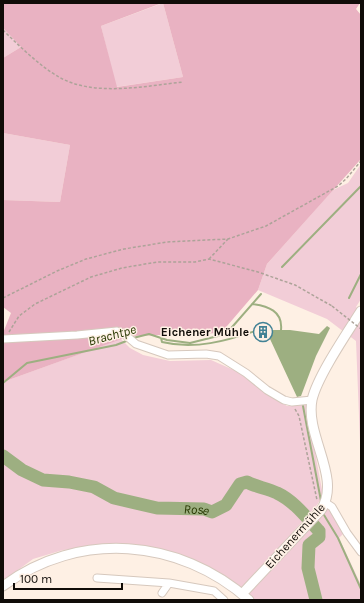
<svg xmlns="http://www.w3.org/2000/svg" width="364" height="603" viewBox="0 0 364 603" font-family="Karla,sans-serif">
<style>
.green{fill:#f2cdd7}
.forest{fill:#e9b2c2}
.water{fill:#9daf81}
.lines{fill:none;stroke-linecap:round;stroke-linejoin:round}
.stream{stroke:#9daf81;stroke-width:2}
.river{stroke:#9daf81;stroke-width:13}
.minor-casing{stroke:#d6c8bd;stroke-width:9}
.major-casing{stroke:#d6c8bd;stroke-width:11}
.path{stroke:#ada399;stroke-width:1.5;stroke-dasharray:3 2;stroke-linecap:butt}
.minor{stroke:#fff;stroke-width:7}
.major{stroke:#fff;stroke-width:9}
.path-bridge{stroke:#ada399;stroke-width:1.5;stroke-dasharray:3 2;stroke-linecap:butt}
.labels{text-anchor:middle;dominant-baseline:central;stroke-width:3;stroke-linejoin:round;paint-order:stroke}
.poi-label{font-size:12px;font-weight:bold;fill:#100c08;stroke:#fef0e4;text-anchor:end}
.street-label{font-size:12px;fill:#100c08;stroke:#fef0e4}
.water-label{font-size:13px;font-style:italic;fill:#273701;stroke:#fef0e4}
</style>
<rect width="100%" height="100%" fill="#fef0e4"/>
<path class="green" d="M 163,3 L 183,77 L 116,87 L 101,26 Z
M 3,28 L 21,47 L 3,58 Z
M 3,133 L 70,145 L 60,202 L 3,200 Z
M 361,164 L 361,299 L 356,307 L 361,311 L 361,466 L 356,341 L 327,319 L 258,290 L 267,264 L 333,190 L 348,183 Z
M 121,339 L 130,348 L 143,355 L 170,361 L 211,360 L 245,375 L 264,391 L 287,406 L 306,405 L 323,495 L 317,505 L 242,589 L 222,574 L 184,557 L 144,546 L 106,546 L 63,550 L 33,559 L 3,581 L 3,382 Z
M 326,508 L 330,510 L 343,534 L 339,538 L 361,585 L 361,600 L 254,600 L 247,593 Z"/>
<path class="forest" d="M 3,3 L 162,3 L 101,26 L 117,87 L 183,77 L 163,3 L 360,3 L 356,9 L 361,15 L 361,159 L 267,264 L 258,290 L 221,333 L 130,336 L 3,382 L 3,333 L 11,313 L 3,307 L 3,200 L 60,202 L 70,145 L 3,133 L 3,58 L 21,47 L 3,28 Z"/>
<path class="water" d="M 327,326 L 330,328 L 316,356 L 301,396 L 297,397 L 270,339 L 273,330 L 290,330 L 319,334 Z"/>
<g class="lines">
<path class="stream" d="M 282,267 L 361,186
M 349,298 L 361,274
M 252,304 C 268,306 283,311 281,330
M 269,333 L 271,333
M 133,338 L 149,334 L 167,340 L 190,343 L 226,334 L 261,294
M 161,338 L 162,342 C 195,350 226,341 258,330
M 3,383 L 27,363 L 116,345 L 129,340
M 303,406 L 321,501
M 324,515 L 338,538 L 361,589"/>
<path class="river" id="s1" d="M 3,456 L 22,470 L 43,480 L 69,482 L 94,487 L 114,498 L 157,508 L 204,509 L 212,512 L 226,505 L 240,484 L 247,482 C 256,487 267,488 277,493 C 294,501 306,517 319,531 L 319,537 L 309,545 L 308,568 L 316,600"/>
<defs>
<path id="minor" d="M 3,339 L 77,335 L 117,331 L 123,333 L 136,344 L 168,355 L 206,354 L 219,356 L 246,373 L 267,390 L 284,400 L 292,402 L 312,400
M 326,503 L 332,507 L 347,533 L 361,552
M 97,578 L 169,583
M 162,593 L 169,583 L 214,591 L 224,600"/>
<path id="major" d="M 3,586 C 79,530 179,538 249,600
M 242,594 L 321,510 C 342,478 305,436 312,400 C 317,377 347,333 361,311"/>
</defs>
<use href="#minor" class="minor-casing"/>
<use href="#major" class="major-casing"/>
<path class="path" d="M 3,30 C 17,44 42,68 59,77 C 93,97 146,86 183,82
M 209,259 L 228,239
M 3,298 L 57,271 L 86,259 L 124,249 L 167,242 L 228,239 L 266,226 L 338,186 L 346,179 L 361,161
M 9,332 L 19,316 L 35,304 L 91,277 L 122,268 L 157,262 L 195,262 L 209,259 L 258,272 L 295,285 L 332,306
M 295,409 L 299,416 L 317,500"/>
<use href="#minor" class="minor"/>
<use href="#major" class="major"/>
<path class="path-bridge" d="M 332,306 L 361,329"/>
</g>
<defs>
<symbol id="building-ring" viewBox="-11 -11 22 22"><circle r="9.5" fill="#fef0e4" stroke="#428295" stroke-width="1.5"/><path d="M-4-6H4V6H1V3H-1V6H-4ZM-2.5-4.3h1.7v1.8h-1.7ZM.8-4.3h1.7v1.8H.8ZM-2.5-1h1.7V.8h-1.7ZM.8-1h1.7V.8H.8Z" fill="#428295"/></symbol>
</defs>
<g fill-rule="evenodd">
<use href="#building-ring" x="252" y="321" width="22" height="22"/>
</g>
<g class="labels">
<g class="poi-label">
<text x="249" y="332">Eichener Mühle</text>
</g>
<g class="street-label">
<text transform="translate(295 536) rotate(-48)">Eichenermühle</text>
</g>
<g class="water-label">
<text transform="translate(112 335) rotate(-15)">Brachtpe</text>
<text stroke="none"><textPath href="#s1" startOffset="205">Rose</textPath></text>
</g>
</g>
<rect width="364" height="603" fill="none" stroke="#100c08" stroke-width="8"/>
<path d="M14 583v6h108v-6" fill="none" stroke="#100c08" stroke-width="2"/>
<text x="20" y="583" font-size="12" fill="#100c08" stroke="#fef0e4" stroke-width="3" paint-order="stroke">100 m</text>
</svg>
